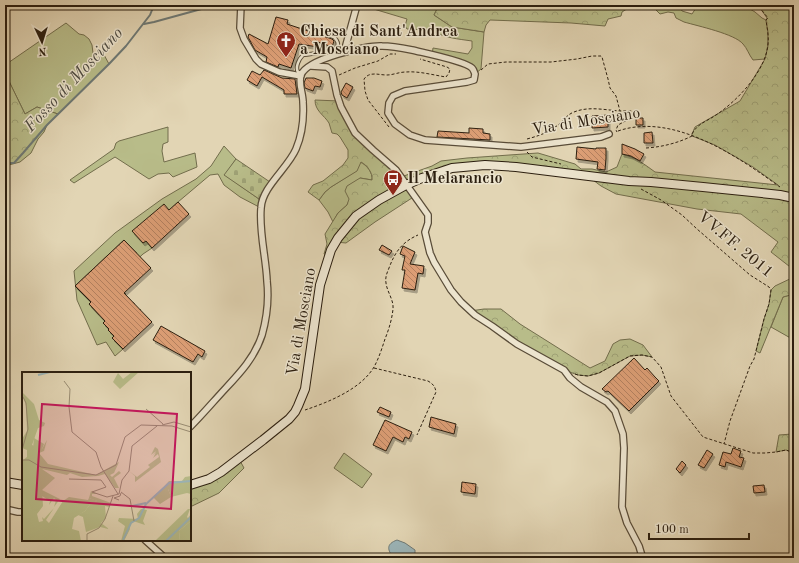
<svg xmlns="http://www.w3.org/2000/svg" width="799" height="563" viewBox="0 0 799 563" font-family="'Old Standard TT',serif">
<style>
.grass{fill:#b8bc89;stroke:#726d4c;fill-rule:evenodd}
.forest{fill:url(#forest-crowns);stroke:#726d4c}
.cemetery{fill:url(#cemetery-stones);stroke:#726d4c}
.water{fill:#9bb5b9;stroke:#6e7975}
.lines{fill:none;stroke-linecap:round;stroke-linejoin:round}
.stream{stroke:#6e7975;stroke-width:2}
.building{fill:url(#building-back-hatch);stroke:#2b1e0f;filter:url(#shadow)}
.lane-casing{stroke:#594c38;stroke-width:4.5}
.street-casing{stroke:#594c38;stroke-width:8}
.secondary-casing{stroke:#2b1e0f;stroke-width:10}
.path{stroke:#2b1e0f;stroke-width:1;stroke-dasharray:3 2;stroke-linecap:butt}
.lane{stroke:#ece4ce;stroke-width:2.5}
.street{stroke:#ece4ce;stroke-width:5.5}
.secondary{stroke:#ece4ce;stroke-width:8}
.labels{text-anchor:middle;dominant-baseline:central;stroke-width:3;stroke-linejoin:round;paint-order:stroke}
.poi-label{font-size:16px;font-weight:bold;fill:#2b1e0f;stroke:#ece4ce;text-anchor:start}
.street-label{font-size:16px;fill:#2b1e0f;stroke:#ece4ce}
.water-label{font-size:17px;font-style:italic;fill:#4d4b42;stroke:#ece4ce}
.inset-river{fill:none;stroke:#9bb5b9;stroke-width:2}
.inset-road{fill:none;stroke:#998c72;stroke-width:1}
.view{fill:#c2185b;fill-opacity:0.15;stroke:#c2185b;stroke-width:2}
.inset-edge{fill:none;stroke:#2b1e0f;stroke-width:2}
</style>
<defs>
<pattern id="forest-crowns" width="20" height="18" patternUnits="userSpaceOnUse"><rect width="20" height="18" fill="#b8bc89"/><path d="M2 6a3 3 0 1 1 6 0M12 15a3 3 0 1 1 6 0" fill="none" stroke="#9ea175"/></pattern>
<pattern id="cemetery-stones" width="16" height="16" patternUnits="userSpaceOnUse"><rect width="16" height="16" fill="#b8bc89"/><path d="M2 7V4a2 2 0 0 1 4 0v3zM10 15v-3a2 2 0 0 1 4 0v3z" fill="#9ea175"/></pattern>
<pattern id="building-back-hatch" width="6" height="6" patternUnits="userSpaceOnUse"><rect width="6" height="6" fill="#dc9e75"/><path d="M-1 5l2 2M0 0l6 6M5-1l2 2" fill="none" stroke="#b3805e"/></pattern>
<filter id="shadow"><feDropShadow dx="2" dy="3" stdDeviation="0" flood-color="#0004"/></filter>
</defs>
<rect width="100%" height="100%" fill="#e2d5b4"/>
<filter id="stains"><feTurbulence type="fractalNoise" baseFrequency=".005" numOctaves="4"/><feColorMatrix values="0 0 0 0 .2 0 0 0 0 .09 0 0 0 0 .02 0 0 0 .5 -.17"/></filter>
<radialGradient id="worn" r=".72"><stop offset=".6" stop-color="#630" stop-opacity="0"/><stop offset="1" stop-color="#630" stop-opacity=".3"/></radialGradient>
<path class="grass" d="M 357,5 L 439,5 L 434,15 L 452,27 L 484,32 L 481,69 L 475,74 L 472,68 L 432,55 L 433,48 L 468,54 L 472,48 L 472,41 C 459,39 443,38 432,30 L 407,29 L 405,26 L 407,19 L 367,7 L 357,7 Z
M 659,5 L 675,5 L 675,7 L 679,5 L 682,11 L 692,14 L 698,5 L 743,5 L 755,12 L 762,18 L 766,20 C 769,35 769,43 765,59 L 753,60 C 749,55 747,48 743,44 C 735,34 698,26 684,22 L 676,18 L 674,13 L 668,12 L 660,14 L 656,10 Z
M 66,23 L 79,34 L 84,35 L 89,39 L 92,45 L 93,53 L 103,53 L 109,64 L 58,114 L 37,107 L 25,114 L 5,73 L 5,65 Z
M 168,127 L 168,142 L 163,144 L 162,151 L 164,162 L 195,153 L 197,167 L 173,177 L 169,173 L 158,174 L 149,179 L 115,157 L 74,183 L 70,180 L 114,149 L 116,143 L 119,141 Z
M 224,146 L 236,159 L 225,175 L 259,199 L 261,208 L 240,197 L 224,185 L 218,174 L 210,175 L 178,202 L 139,238 L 143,243 L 146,241 L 152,248 L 143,254 L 89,304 L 99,315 L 124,292 L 126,294 L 102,317 L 105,321 L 103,323 L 107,327 L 133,302 L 135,304 L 108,330 L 113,335 L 140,309 L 141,310 L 112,338 L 123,349 L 115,356 L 106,342 L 97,345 L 77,300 L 74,271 L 115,233 L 162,199 L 196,179 L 211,166 ZM 124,240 L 137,253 L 76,285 Z
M 360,162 C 367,165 373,173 372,180 L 360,178 L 347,205 L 338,213 L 333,222 L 328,212 L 319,200 L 325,192 L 331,187 L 356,171 Z
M 794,294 L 794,340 L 771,327 L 783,297 Z
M 344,453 L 372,474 L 362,488 L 334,468 Z"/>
<path class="forest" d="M 439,5 L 633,5 L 622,12 L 621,16 L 608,19 L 605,26 L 571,23 L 490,20 L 486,25 L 484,32 L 452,27 L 434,15 Z
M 760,5 L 794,5 L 794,270 L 771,252 L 778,242 L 741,214 L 697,209 L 616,194 L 601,186 L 589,177 L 516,167 L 452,168 L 406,184 L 415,196 L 375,222 L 346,243 L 336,242 L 329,256 L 324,254 L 327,244 L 325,234 L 338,213 L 347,205 L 349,199 L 345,191 L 347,186 L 360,178 L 372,180 C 373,173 367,165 361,162 L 357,171 L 331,187 L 325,192 L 319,200 L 308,192 L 313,185 L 323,181 L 343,165 L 348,158 L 348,150 L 340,137 L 337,134 L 332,133 C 331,130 330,126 329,123 C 324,115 315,111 315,100 L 339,101 L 355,133 L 401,177 L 432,166 L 441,161 L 467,158 L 538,153 L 575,164 L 581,169 L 592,169 L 606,172 L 617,167 L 622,154 C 635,157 644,164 655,172 L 778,185 L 753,167 L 715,145 L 692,136 L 692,134 L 695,127 L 700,124 L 740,101 L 765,59 L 768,46 L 768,32 L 766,20 L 767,18 L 760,8 Z
M 5,73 L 25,114 L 37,107 L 58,114 L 47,125 L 44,132 L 38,139 L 31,153 L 20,162 L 5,166 Z
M 794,277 L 794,294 L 783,297 L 760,353 L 756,351 L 764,319 L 769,304 L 771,290 L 775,286 Z
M 484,309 L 501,309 L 520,324 L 590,368 L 605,361 L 613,344 L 620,340 L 630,339 L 643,345 L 652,357 L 642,355 L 630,356 L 599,373 L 588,376 L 578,375 L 564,370 L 517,344 L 470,311 Z
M 794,433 L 794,456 L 794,453 L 786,450 L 776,452 L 779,435 L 792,434 Z
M 239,459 L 244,468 L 219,493 L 190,507 L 190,485 Z"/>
<path class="cemetery" d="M 236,159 L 270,182 L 259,199 L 224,175 Z"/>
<path class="water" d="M 397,540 L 405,543 L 415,550 L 415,558 L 394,558 C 387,550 386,544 397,540 Z"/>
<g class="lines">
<path class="stream" d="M 144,24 L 154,22 L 216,5
M 5,163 L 14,163 L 23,153 L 47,125 L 109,64 L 126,46 L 150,15 L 154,5"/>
</g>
<path class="building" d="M 276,17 L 288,20 L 287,24 L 332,39 L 334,41 L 332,47 L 318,42 L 318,47 L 299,44 L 291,68 L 279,64 L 278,67 L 266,62 L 267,57 L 255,50 L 248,37 L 249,34 L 268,44 Z
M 264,70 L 282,78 L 295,79 L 297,94 L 284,94 L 284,90 L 262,77 L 257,86 L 247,80 L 252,71 L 260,75 Z
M 306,78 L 314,78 L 322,81 L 320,87 L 315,86 L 313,91 L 305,88 L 304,83 Z
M 346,83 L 353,87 L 347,98 L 342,95 L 341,92 Z
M 608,115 L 608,127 L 592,128 L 592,116 Z
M 636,118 L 643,118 L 643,125 L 636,125 Z
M 469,128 L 483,129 L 483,133 L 490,134 L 490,140 L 437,137 L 438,131 L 469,133 Z
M 652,132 L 653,143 L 644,143 L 644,133 Z
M 622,144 L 635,149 L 644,154 L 640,161 L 631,156 L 622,154 Z
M 577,147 L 596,149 L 596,148 L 606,148 L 606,158 L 605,170 L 597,169 L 598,162 L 576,159 Z
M 178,202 L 189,214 L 152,248 L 146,241 L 143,243 L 132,231 L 164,204 L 169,210 Z
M 124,240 L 151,268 L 124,293 L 152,322 L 123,349 L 112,338 L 114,336 L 108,330 L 109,329 L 103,323 L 105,321 L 89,304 L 91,302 L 75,286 Z
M 382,245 L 392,251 L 389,255 L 379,250 Z
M 403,246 L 415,252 L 410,264 L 424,266 L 423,274 L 418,273 L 415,290 L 402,288 L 405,270 L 402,270 L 405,256 L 400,254 Z
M 161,326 L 205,351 L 202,357 L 198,354 L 193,362 L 153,340 Z
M 634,358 L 645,370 L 647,368 L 655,377 L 659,381 L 629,411 L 608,391 L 606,392 L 602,389 Z
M 380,407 L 391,412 L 389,417 L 377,412 Z
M 431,417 L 456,424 L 454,434 L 429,427 Z
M 385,420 L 412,432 L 409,439 L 405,437 L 403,442 L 393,437 L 386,451 L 373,445 Z
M 733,448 L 741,451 L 739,457 L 744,458 L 741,467 L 726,462 L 725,467 L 719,465 L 723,452 L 731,454 Z
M 707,450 L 713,454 L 704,468 L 698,465 Z
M 682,461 L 686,465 L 680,473 L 676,469 Z
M 462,482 L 476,484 L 475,494 L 461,492 Z
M 764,485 L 765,492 L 754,493 L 753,486 Z"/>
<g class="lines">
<defs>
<path id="lane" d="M 302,73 L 298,72 C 295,67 299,59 303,55 C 310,54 331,52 336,48 C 340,45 337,40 334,37 L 307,28"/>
<path id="street" d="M 241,5 L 240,28 L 244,39 L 256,59 L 261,64 L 279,72 L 301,76
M 344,52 L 357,5
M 311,66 L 327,67 L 332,71 L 337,95 L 341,107 L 355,133 L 373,150 L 396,170 L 428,215 L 428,223 L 425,232 L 430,253 L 434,262 L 451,290 L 461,302 L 475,315 L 492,326 L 517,344 L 564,370 L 570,378 L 581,387 L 607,402 L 615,411 L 623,434 L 624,448 L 623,478 L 622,507 L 627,523 L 639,546 L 642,556 L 642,558
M 190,427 C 202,415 213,402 225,389 C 240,373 255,357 262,335 C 267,317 269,299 267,281 C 266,257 259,233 261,208 C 262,187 288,168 296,149 C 302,135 304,118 303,102 C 303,93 298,83 301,75 C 307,59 366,45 382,46 C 392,46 402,48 412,50 C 424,53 465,61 472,68 C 474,70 474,72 475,74 L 474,80 L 467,82 L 405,91 L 393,96 L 389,103 L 388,113 L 395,124 L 410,135 L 425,140 L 521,147 L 601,137 L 609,134
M 5,509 L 18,512 L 23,512
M 145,540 L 165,558"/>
<path id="secondary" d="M 5,482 L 23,485
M 190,485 L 209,479 L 221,472 L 263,440 L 289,419 L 295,412 L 298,406 L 305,389 L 320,285 L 331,250 L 338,238 L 356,216 L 379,200 L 406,185 L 422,178 L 452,168 L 485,165 L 516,167 L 629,181 L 651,182 L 703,187 L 780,195 L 794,198"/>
</defs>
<use href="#lane" class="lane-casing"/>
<use href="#street" class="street-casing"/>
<use href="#secondary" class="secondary-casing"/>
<path class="path" d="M 481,70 L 488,64 L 506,62 L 551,62 L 577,59 L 592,56 L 601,56 L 602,57 L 608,79 L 610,88 L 616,96 L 620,111 L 633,111 L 635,116 L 618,125 L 616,130 L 617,132
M 339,75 L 355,68 L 378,61 L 390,54 L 396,54
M 389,127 L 368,100 L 365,91 L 364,79 C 370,71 378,75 387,75 C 393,75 399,72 406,72 C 419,71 433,75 446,77 L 449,73 L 450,69 L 447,67 L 420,59
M 618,131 C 673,112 737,156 780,187
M 527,139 C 538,136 548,133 558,125 C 564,121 566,115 574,112 C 589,106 605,110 620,111
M 646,148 C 662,147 678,143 692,136 L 692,134 C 698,123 706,122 716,115 C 737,101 766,71 768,44 C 769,36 767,28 766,20 L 768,18 L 760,8 L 760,5
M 527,152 L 532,157 L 561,164
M 641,189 L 661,200 L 682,215 L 697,229 L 750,275 L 769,287 L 771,290 L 769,304 L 764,319 L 754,359 L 750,366 L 730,421 L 724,444
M 374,368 L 428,381 C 433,384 435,386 436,392 L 417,435
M 575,374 L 578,375 L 588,376 L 599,373 L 630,356 L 642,355 L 652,357 L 661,367 L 671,396 L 703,437 L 753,453 L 765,453 L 776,452 L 786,450 L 794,453
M 305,410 C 329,402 361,389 374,367 C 379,358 382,348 385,339 C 389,329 392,319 393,309 C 394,300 387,292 386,283 C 385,277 387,273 389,268 C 395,252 402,242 418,235"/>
<use href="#lane" class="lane"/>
<use href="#street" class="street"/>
<use href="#secondary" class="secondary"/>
</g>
<defs>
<symbol id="church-pin" viewBox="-11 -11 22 30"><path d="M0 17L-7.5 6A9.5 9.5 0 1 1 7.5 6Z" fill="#8f2418" stroke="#ece4ce"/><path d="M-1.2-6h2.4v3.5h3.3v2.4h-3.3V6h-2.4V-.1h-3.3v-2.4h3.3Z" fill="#fff"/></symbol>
<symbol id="bus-pin" viewBox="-11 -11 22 30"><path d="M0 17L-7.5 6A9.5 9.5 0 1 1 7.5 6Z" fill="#8f2418" stroke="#ece4ce"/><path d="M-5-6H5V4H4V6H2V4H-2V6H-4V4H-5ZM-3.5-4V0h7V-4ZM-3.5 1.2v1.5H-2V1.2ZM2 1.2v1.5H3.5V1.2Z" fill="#fff"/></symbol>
</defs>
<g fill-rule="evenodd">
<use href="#church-pin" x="275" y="30" width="22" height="30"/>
<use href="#bus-pin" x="382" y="168" width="22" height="30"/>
</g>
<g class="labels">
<g class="poi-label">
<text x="300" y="32">Chiesa di Sant'Andrea<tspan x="300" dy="18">a Mosciano</tspan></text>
<text x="407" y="179">Il Melarancio</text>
</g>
<g class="street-label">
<text transform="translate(586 122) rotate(-9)">Via di Mosciano</text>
<text transform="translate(735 245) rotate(40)">VV.FF. 2011</text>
<text transform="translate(302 322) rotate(-80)">Via di Mosciano</text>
</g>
<g class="water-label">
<text transform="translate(74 80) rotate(-47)">Fosso di Mosciano</text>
</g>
</g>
<g transform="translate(22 372)">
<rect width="169" height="169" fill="#e2d5b4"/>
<path d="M 12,66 L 22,72 L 20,77 L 11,76 ZM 133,75 L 136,77 L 139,90 L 113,110 L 113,104 L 107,99 L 115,105 L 128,95 L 126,93 L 137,85 L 136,82 L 131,86 L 134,80 L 130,84 L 134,79 L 129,83 ZM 140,117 L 146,117 L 149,125 L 138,132 L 131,125 ZM 20,118 L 38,127 L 32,135 L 34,128 L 32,126 L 27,133 L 28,129 L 20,124 ZM 69,119 L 76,122 L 70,122 L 70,124 L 89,131 L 87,135 L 83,134 L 84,146 L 79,151 L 87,157 L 78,155 L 64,160 L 61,145 L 56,143 L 63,139 L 69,131 L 75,129 L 67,126 ZM 119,137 L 125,138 L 121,149 L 123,153 L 111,149 L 107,154 L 108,157 L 102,169 L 99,169 L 103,154 L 96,149 L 97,146 L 116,147 L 115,142 ZM 169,149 L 169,169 L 158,169 L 157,159 Z" fill="#b8bc89"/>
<path d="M 110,0 L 117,0 L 98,17 L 91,10 L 96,1 L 101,7 ZM 0,20 L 12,32 L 17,48 L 23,51 L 22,54 L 16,56 L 10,73 L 20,77 L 25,68 L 22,79 L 17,81 L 26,92 L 74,103 L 97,90 L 92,101 L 88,103 L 90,105 L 97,99 L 99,101 L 92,106 L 97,116 L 93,116 L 83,102 L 76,104 L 60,105 L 48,101 L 45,103 L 20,97 L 33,106 L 20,118 L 21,134 L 15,142 L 17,150 L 21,149 L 20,145 L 22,147 L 32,136 L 24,148 L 27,151 L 41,129 L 47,125 L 66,128 L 67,126 L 76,129 L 69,131 L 63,139 L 52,146 L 50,157 L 57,159 L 59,169 L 0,169 L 0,89 L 5,85 L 5,78 L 0,76 L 0,67 L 5,59 L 4,34 ZM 169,104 L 169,122 L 165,121 L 149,125 L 146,117 L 140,117 L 147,109 L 160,109 L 163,105 ZM 166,137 L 168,137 L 165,145 L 166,146 L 169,142 L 169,149 L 157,159 L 158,169 L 133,169 Z" fill="#b8bc89"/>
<path class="inset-river" d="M 16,3 L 28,0M 110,134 L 124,131M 101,168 L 109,151 L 117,146 L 124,132 L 147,111 L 169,109M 144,169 L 169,145"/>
<path class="inset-road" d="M 42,9 L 48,17 L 47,35 L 50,60 L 74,80 L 79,95 L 96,122M 0,23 L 4,31 L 6,57 L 0,78M 124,37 L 141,52M 140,53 L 152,50 L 169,55M 0,88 L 7,88 L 19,95 L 74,103 L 94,93 L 103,65 L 119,53 L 150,54 L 169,60M 47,107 L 79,108 L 84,115 L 70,120 L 85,125 L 97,122 L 100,108 L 107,99 L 110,74 L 135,54M 99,120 L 108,127 L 112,149M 97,128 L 92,126 L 98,124 L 99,121M 65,169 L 65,162 L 77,156 L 83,147 L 91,124"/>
<path class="view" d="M 20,32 L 155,42 L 149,137 L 14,127 Z"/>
<rect width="169" height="169" class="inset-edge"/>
</g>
<rect width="799" height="563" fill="none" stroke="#e2d5b4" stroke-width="20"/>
<rect x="6" y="6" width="787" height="551" fill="none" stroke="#2b1e0f" stroke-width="2"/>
<rect x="10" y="10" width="779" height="543" fill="none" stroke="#2b1e0f"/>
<g transform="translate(42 42) rotate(176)" stroke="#ece4ce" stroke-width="3" paint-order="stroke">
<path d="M0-3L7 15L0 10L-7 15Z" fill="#2b1e0f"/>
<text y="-6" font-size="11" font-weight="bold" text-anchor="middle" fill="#2b1e0f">N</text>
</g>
<path d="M649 533v6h100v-6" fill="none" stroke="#2b1e0f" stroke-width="2"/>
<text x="655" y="533" font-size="12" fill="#2b1e0f" stroke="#ece4ce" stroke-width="3" paint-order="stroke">100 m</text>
<rect width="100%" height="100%" filter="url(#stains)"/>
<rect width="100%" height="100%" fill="url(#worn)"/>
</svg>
